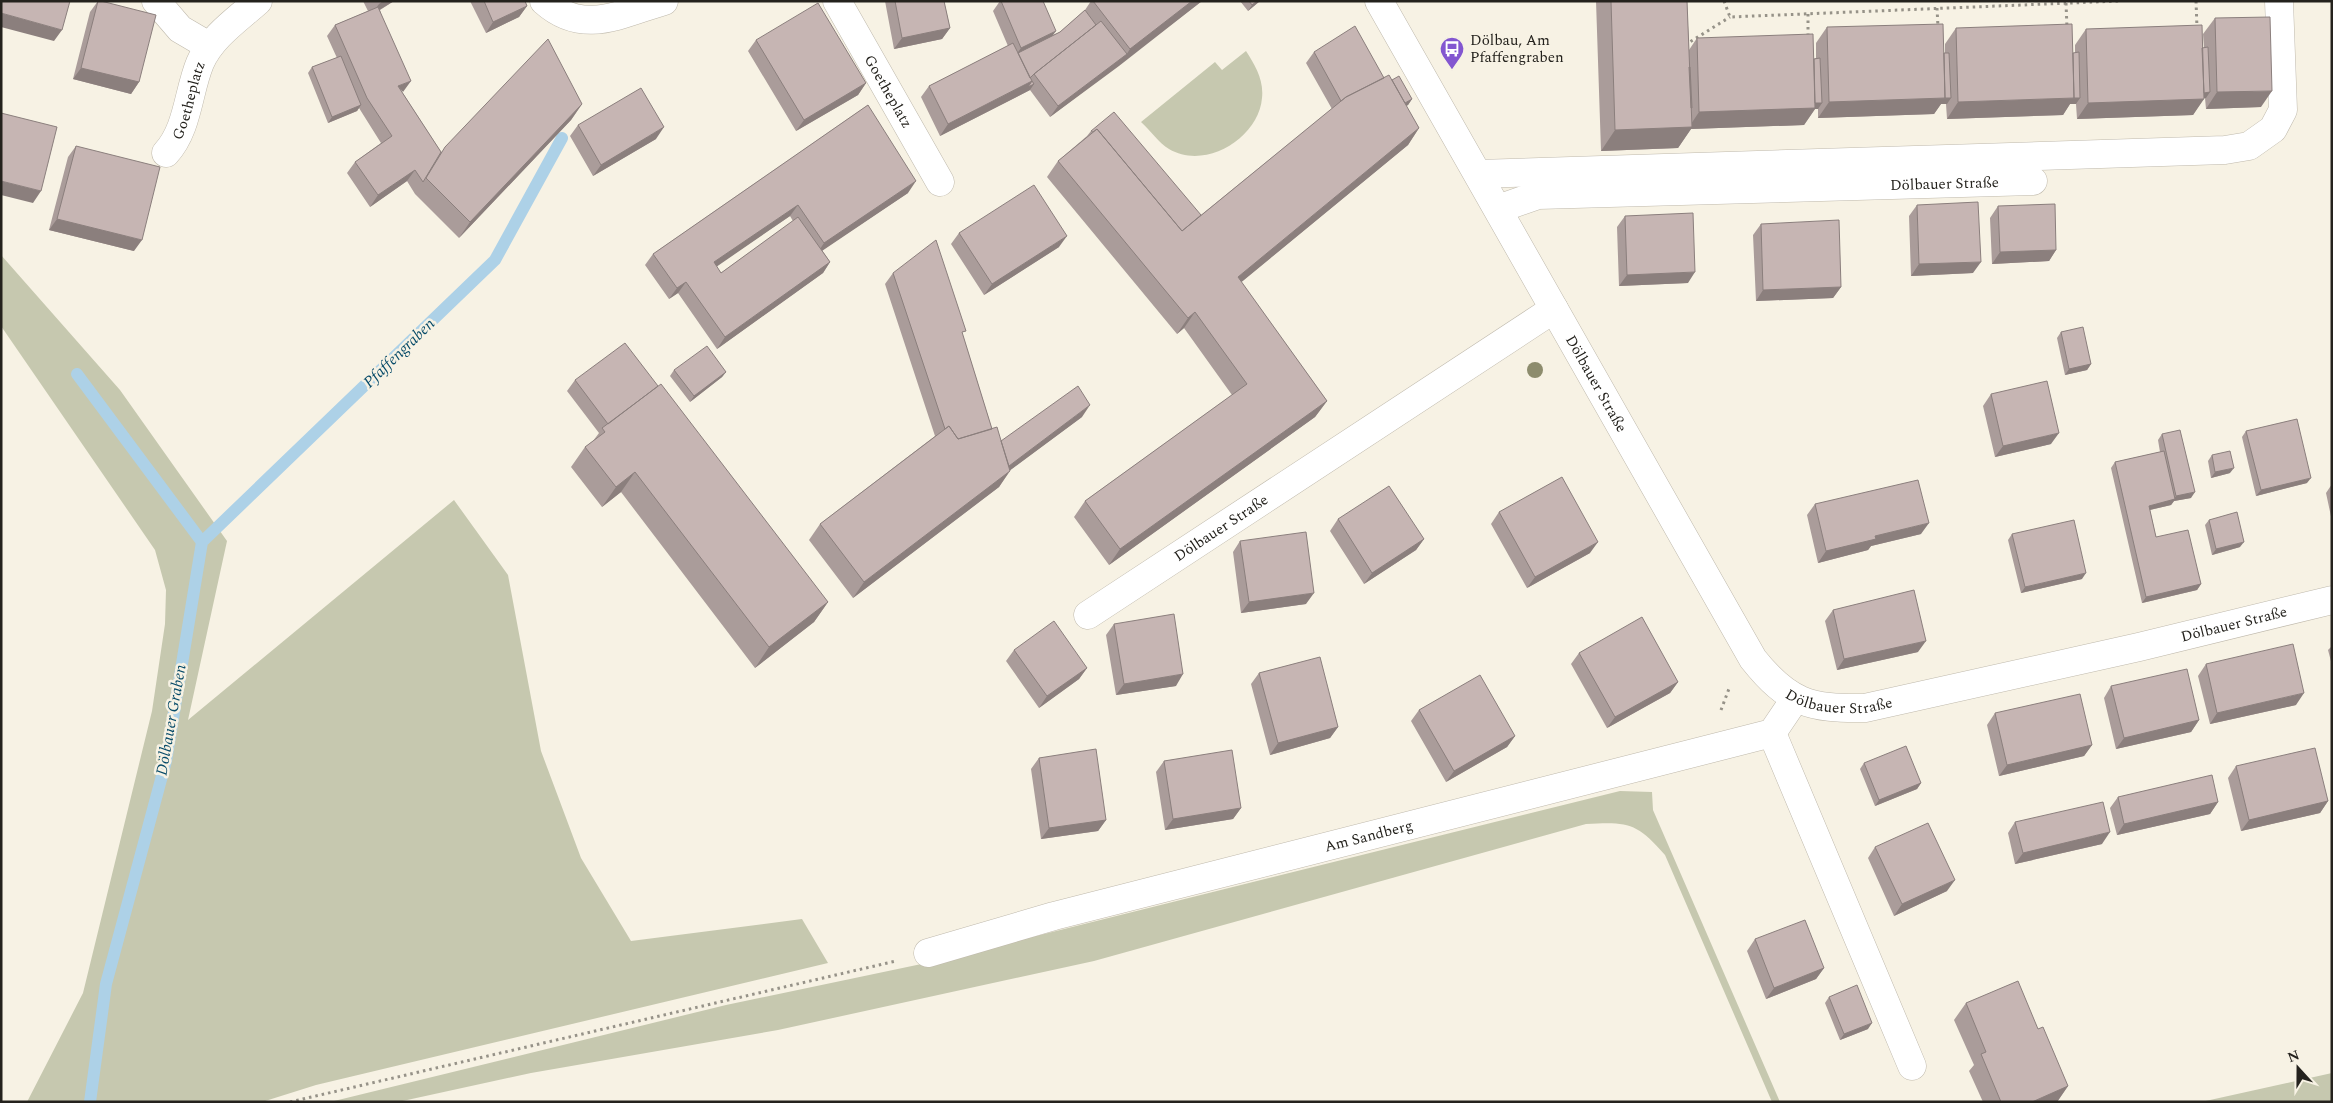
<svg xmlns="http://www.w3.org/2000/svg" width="2333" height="1103" viewBox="0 0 2333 1103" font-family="Spectral,serif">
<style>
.green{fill:#c6c8af}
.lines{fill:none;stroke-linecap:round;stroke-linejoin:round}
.stream{stroke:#add1e7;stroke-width:12}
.minor-casing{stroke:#bfb9ac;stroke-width:29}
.path{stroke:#969288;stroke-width:3;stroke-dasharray:2.5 4;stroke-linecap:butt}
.minor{stroke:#fff;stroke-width:28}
.tree{fill:#8d8c6d}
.wall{fill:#aa9c9a;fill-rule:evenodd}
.shaded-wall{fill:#8b7f7d}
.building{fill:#c6b5b3;stroke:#8b7f7d}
.labels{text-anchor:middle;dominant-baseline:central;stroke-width:5;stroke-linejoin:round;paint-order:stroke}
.poi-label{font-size:15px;fill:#24221d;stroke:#f7f2e4;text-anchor:start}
.street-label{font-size:15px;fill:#24221d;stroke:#f7f2e4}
.water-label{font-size:16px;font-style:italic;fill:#074b69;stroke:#f7f2e4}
</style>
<rect width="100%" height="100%" fill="#f7f2e4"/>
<path class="green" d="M 1246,51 C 1255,65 1264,80 1262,98 C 1259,137 1206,171 1169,149 C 1159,143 1150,130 1141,122 L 1215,62 L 1222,70 Z
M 1,255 L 120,390 L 227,541 L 188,720 L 454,500 L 508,575 L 541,751 L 581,858 L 631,941 L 802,919 L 828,963 L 316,1085 L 262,1102 L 27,1102 L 83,993 L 152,711 L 165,624 L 166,590 L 155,550 L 1,326 Z
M 1620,791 L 1652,792 L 1653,810 L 1780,1102 L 1772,1102 L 1665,855 C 1636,822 1628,822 1586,824 L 1094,961 L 778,1030 L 531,1073 L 398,1102 L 330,1102 L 726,1005 L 931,962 Z
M 2332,1073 L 2332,1102 L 2201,1102 Z"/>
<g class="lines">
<path class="stream" d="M 77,374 L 202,542 L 166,761 L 106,984 L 90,1102
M 202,542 L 495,260 L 562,138"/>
<defs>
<g id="minor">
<path d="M 156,1 L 180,29 L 209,46"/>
<path d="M 544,1 C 583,36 620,14 664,1"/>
<path id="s1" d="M 837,1 L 940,182"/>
<path id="s2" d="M 1379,1 L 1753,659 C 1788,703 1810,709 1865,708 L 2139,647 L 2332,600"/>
<path id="s3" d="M 166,153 C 188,129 188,92 200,63 C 211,37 238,19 258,1"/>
<path d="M 1478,174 L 2225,150 L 2249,146 L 2273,129 L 2283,110 L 2279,1"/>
<path id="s4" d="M 1498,209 L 1538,195 L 2033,181"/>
<path id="s5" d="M 1088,615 L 1554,309"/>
<path d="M 1772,733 L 1912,1066"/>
<path id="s6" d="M 928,953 L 1054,916 L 1772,733 L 1795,699"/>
</g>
</defs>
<use href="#minor" class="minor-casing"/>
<path class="path" d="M 1724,1 L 1730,17 L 2119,1
M 2196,1 L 2197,28
M 2066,3 L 2067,28
M 1937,8 L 1938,27
M 1808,14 L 1808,38
M 1685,45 L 1730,17
M 1721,710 L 1730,686
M 290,1102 L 896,961"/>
<use href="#minor" class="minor"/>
</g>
<circle class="tree" cx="1535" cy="370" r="8"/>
<path class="wall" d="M 98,1 L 139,82 L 131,94 L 73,79 L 90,12 Z
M 363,1 L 394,1 L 380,10 L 402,92 L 441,152 L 582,104 L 571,120 L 459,238 L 415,194 L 407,181 L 370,207 L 347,173 L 355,162 L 381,143 L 359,108 L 357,111 L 328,123 L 308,73 L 312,67 L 337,58 L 327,36 L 335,25 L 368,11 Z
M 470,1 L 525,1 L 527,6 L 519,17 L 486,33 Z
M 885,1 L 944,1 L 950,28 L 942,39 L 894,49 Z
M 1000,1 L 1043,1 L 1053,35 L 1060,32 L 1085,10 L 1091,1 L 1202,1 L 1050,117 L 1030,90 L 940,136 L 921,97 L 929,86 L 1008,46 L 993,11 Z
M 1240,1 L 1260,1 L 1248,11 Z
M 1596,1 L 1687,1 L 1689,50 L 1697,38 L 1814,59 L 1816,58 L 1816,43 L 1827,27 L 1944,53 L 1945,53 L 1945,44 L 1956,28 L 2073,53 L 2075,53 L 2075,45 L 2086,29 L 2204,48 L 2203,34 L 2215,18 L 2261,107 L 2206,109 L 2205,98 L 2204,98 L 2193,115 L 2077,119 L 2076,104 L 2070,104 L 2063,115 L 1947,119 L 1946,104 L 1941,104 L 1934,114 L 1818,118 L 1818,109 L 1815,109 L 1804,125 L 1691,129 L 1678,148 L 1601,151 Z
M 756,40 L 866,83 L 858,95 L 796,131 L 748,51 Z
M 1314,52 L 1392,80 L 1412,99 L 1408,105 L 1406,106 L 1419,128 L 1408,145 L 1241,282 L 1327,401 L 1315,417 L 1109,565 L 1074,517 L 1085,501 L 1232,395 L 1184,328 L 1177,334 L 1047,177 L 1058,161 L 1087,136 L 1091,131 L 1201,215 L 1332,109 L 1306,63 Z
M 868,105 L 908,193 L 822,250 L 830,262 L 823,273 L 717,349 L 678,293 L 669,299 L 645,265 L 653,254 ZM 790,216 L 793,221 L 721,273 L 716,266 Z
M 578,125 L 656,139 L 593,176 L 570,136 Z
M 76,146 L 134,251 L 49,230 L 68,157 Z
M 1917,205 L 1973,273 L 1911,276 L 1909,216 Z
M 1998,206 L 2056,250 L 2049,261 L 1992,264 L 1990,218 Z
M 1625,216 L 1688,283 L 1619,286 L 1617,227 Z
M 1761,224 L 1841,287 L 1833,298 L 1756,301 L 1753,235 Z
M 959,233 L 1059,247 L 984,295 L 951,244 Z
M 893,273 L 963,336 L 992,429 L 1001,441 L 1082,417 L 1010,470 L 999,487 L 853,598 L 809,540 L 820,524 L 935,436 L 885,284 Z
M 2061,332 L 2091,364 L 2087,370 L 2065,375 L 2057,338 Z
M 674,370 L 726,372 L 722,377 L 690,402 L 670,376 Z
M 575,380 L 828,602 L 814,622 L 755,668 L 621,492 L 602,507 L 571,467 L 585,447 L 593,441 L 599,433 L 567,391 Z
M 1991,394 L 2051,444 L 1995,457 L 1983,406 Z
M 2246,431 L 2307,483 L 2256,496 L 2242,437 Z
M 2162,434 L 2191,498 L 2174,501 L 2171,505 L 2150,510 L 2156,537 L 2201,584 L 2197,590 L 2142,603 L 2111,468 L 2115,462 L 2160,452 L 2158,440 Z
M 2212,455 L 2230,473 L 2211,478 L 2208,461 Z
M 2332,484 L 2332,521 L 2326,493 Z
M 1815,504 L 1921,534 L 1871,546 L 1868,550 L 1818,563 L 1807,515 Z
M 1499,512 L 1590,553 L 1527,588 L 1491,524 Z
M 1338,519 L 1424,539 L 1416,550 L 1364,584 L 1330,531 Z
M 2209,520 L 2240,547 L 2212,555 L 2205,525 Z
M 2012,534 L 2082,579 L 2021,593 L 2008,540 Z
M 1240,541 L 1306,604 L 1241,613 L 1233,552 Z
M 1833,610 L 1918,652 L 1837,670 L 1825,621 Z
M 1114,624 L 1176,686 L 1116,695 L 1106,635 Z
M 2332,646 L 2332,665 L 2328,650 Z
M 1014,650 L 1087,668 L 1079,679 L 1039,708 L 1006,661 Z
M 1579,653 L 1678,682 L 1670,693 L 1607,728 L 1571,664 Z
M 2206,664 L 2296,705 L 2210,724 L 2198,676 Z
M 1259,673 L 1338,727 L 1330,738 L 1270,755 L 1251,684 Z
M 2111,686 L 2199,720 L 2191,732 L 2116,749 L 2104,698 Z
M 1419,710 L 1515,736 L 1507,747 L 1446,782 L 1411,721 Z
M 1995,713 L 2092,745 L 2084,756 L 1999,776 L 1987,725 Z
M 1039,758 L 1106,820 L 1098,831 L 1041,839 L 1031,769 Z
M 1164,761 L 1241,808 L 1233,819 L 1165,830 L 1156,772 Z
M 1864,763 L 1921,783 L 1917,789 L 1875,806 L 1860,769 Z
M 2236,766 L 2328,801 L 2320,813 L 2241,831 L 2228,778 Z
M 2118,797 L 2218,802 L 2210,814 L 2117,835 L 2110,808 Z
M 2015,822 L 2102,844 L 2015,864 L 2008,833 Z
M 1875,847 L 1947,891 L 1894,916 L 1868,858 Z
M 1755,939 L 1824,968 L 1816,979 L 1766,999 L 1747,951 Z
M 1829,997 L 1868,1029 L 1840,1040 L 1825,1003 Z
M 1966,1003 L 2038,1029 L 2068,1086 L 2057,1102 L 1983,1102 L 1969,1071 L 1974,1065 L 1954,1020 Z"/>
<path class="shaded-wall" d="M 383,1 L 394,1 L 371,15 L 379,4 Z
M 1192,1 L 1202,1 L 1119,66 L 1130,49 Z
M 1257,1 L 1260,1 L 1248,11 L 1252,5 Z
M 527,6 L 519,17 L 486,33 L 493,22 Z
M 1,13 L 62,30 L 54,41 L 1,27 Z
M 950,28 L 942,39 L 894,49 L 902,38 Z
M 1056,31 L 1048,42 L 1013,59 L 1021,48 Z
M 1127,54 L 1119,66 L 1050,117 L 1058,106 Z
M 81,68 L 139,82 L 131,94 L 73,79 Z
M 411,81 L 403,92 L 398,86 Z
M 1032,81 L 1034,84 L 1030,90 L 940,136 L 948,124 Z
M 866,83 L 858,95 L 796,131 L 804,120 Z
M 2272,91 L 2261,107 L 2206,109 L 2217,92 Z
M 2210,92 L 2206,98 L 2192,99 L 2196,93 Z
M 1951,98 L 1947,104 L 1941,104 L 1934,114 L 1818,118 L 1829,102 Z
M 2080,98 L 2076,104 L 2070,104 L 2063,115 L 1947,119 L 1958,102 Z
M 1412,99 L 1408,105 L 1400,109 L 1404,104 Z
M 2204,99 L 2193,115 L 2077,119 L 2088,103 Z
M 1808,103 L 1822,103 L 1818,109 L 1815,109 L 1804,125 L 1691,129 L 1678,148 L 1601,151 L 1615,130 L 1689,127 L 1699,112 Z
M 582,104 L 571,120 L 459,238 L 470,222 Z
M 361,105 L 357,111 L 328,123 L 332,117 Z
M 664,127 L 656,139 L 593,176 L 601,165 Z
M 1419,128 L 1408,145 L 1227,294 L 1238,277 Z
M 415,170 L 407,181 L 370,207 L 378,195 Z
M 1,181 L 41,191 L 33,203 L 1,195 Z
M 916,181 L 908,193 L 816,255 L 824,243 Z
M 798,205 L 790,216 L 706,274 L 714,262 Z
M 57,219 L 142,240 L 134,251 L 49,230 Z
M 1067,236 L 1059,247 L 984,295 L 992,284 Z
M 2056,250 L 2049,261 L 1992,264 L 2000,252 Z
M 830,262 L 823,273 L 717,349 L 725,337 Z
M 1981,262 L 1973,273 L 1911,276 L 1919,264 Z
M 1695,272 L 1688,283 L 1619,286 L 1627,275 Z
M 686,282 L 678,293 L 669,299 L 677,288 Z
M 1841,287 L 1833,298 L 1756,301 L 1763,290 Z
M 1195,312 L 1184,328 L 1177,334 L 1188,318 Z
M 2091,364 L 2087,370 L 2065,375 L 2069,369 Z
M 726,372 L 722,377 L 690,402 L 694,396 Z
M 1327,401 L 1315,417 L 1109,565 L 1120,549 Z
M 1090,405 L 1082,417 L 997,480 L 1005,469 Z
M 2059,433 L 2051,444 L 1995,457 L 2003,446 Z
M 2234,468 L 2230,473 L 2211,478 L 2215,472 Z
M 1010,471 L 999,487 L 853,598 L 864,582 Z
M 635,472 L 621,492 L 602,507 L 616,487 Z
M 2311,478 L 2307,483 L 2256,496 L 2261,490 Z
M 2195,492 L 2191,498 L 2174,501 L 2171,505 L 2145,511 L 2149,506 L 2174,499 L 2176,496 Z
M 1929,523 L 1921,534 L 1871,546 L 1868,550 L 1818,563 L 1826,551 L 1875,536 Z
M 1424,539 L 1416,550 L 1364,584 L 1372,573 Z
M 1598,542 L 1590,553 L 1527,588 L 1535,577 Z
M 2244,542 L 2240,547 L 2212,555 L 2216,549 Z
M 2086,573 L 2082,579 L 2021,593 L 2025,587 Z
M 2201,584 L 2197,590 L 2142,603 L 2146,597 Z
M 1314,593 L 1306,604 L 1241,613 L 1249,602 Z
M 828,602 L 814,622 L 755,668 L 769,647 Z
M 1926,641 L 1918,652 L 1837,670 L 1844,659 Z
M 1087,668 L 1079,679 L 1039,708 L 1047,696 Z
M 1183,674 L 1176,686 L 1116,695 L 1124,684 Z
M 1678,682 L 1670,693 L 1607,728 L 1615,717 Z
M 2304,693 L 2296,705 L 2210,724 L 2217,713 Z
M 2199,720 L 2191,732 L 2116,749 L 2124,738 Z
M 1338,727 L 1330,738 L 1270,755 L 1278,743 Z
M 1515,736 L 1507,747 L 1446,782 L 1454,771 Z
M 2092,745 L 2084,756 L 1999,776 L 2007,765 Z
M 1921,783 L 1917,789 L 1875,806 L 1879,800 Z
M 2328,801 L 2320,813 L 2241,831 L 2249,820 Z
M 2218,802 L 2210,814 L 2117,835 L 2124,824 Z
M 1241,808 L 1233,819 L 1165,830 L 1173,819 Z
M 1106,820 L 1098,831 L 1041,839 L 1049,828 Z
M 2110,832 L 2102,844 L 2015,864 L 2023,853 Z
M 1955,880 L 1947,891 L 1894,916 L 1902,904 Z
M 1824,968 L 1816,979 L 1766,999 L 1774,988 Z
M 1872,1023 L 1868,1029 L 1840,1040 L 1844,1034 Z
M 2068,1086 L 2057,1102 L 2032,1102 Z"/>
<path class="building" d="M 1,1 L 70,1 L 62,30 L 1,13 Z
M 98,1 L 101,1 L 156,15 L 139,82 L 81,68 Z
M 484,1 L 525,1 L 527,6 L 493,22 Z
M 895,1 L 944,1 L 950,28 L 902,38 Z
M 1001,1 L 1043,1 L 1056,31 L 1021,48 Z
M 1093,1 L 1192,1 L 1130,49 Z
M 1249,1 L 1257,1 L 1252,5 Z
M 1611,1 L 1687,1 L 1692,127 L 1615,130 Z
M 818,3 L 866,83 L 804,120 L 756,40 Z
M 378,7 L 411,81 L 398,86 L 441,152 L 423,182 L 415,170 L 378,195 L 355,162 L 392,136 L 367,98 L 335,25 Z
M 1085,10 L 1096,25 L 1034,74 L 1030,78 L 1018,53 L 1060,32 Z
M 2270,17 L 2272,91 L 2217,92 L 2215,18 Z
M 1101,21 L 1127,54 L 1058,106 L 1034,74 Z
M 1943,24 L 1945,98 L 1829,102 L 1827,27 Z
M 2072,24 L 2074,98 L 1958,102 L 1956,28 Z
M 2202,25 L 2204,99 L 2088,103 L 2086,29 Z
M 1355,26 L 1384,78 L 1346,97 L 1341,101 L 1314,52 Z
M 1813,34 L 1815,108 L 1699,112 L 1697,38 Z
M 548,39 L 582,104 L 470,222 L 426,178 L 445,147 Z
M 1013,43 L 1032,81 L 948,124 L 929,86 Z
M 2208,47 L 2210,92 L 2204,93 L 2202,48 Z
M 2079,52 L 2080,98 L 2074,98 L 2073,53 Z
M 1944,53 L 1949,53 L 1951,98 L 1945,98 Z
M 341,56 L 361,105 L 332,117 L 312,67 Z
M 1820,58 L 1822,103 L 1815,103 L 1814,59 Z
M 1689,67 L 1690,67 L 1692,108 L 1691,108 Z
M 1389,75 L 1419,128 L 1238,277 L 1327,401 L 1120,549 L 1085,501 L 1247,384 L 1195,312 L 1188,318 L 1058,161 L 1097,129 L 1182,231 L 1346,97 Z
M 1399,76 L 1412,99 L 1405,103 L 1392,80 Z
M 1032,81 L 1034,84 L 1028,87 Z
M 641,88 L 664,127 L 601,165 L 578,125 Z
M 868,105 L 916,181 L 824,243 L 798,205 L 714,262 L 721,273 L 798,217 L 830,262 L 725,337 L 686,282 L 677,288 L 653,254 Z
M 1114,112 L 1201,215 L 1182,231 L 1097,129 L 1093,132 L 1091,131 Z
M 1,113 L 57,127 L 41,191 L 1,181 Z
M 76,146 L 160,167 L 142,240 L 57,219 Z
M 1034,185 L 1067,236 L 992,284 L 959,233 Z
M 1978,202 L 1981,262 L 1919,264 L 1917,205 Z
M 2055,204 L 2056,250 L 2000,252 L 1998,206 Z
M 1693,213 L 1695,272 L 1627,275 L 1625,216 Z
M 1839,220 L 1841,287 L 1763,290 L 1761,224 Z
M 936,240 L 966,331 L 962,332 L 992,429 L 958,439 L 949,426 L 945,429 L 893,273 Z
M 2083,327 L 2091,364 L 2069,369 L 2061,332 Z
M 625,343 L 658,386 L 608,424 L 575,380 Z
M 707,346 L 726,372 L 694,396 L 674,370 Z
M 2047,381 L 2059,433 L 2003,446 L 1991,394 Z
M 661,384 L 828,602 L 769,647 L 635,472 L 616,487 L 585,447 L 605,432 L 602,428 Z
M 1078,386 L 1090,405 L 1009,466 L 1001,441 Z
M 2297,419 L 2311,478 L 2261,490 L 2246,431 Z
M 949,426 L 958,439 L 997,427 L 1010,471 L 864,582 L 820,524 Z
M 2180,430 L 2195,492 L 2176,496 L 2162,434 Z
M 2164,451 L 2175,499 L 2149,506 L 2156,537 L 2188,530 L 2201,584 L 2146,597 L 2115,462 Z
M 2230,451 L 2234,468 L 2215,472 L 2212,455 Z
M 1562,477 L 1598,542 L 1535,577 L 1499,512 Z
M 1918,480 L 1929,523 L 1875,536 L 1876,539 L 1826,551 L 1815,504 Z
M 1389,486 L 1424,539 L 1372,573 L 1338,519 Z
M 2237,512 L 2244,542 L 2216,549 L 2209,520 Z
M 2074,520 L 2086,573 L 2025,587 L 2012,534 Z
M 1306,532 L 1314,593 L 1249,602 L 1240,541 Z
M 1914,590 L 1926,641 L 1844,659 L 1833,610 Z
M 1174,614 L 1183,674 L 1124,684 L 1114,624 Z
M 1642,617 L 1678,682 L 1615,717 L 1579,653 Z
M 1054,621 L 1087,668 L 1047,696 L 1014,650 Z
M 2293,644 L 2304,693 L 2217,713 L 2206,664 Z
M 1320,657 L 1338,727 L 1278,743 L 1259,673 Z
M 2187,669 L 2199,720 L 2124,738 L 2111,686 Z
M 1480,675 L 1515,736 L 1454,771 L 1419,710 Z
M 2080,694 L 2092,745 L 2007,765 L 1995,713 Z
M 1906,746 L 1921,783 L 1879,800 L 1864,763 Z
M 2315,748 L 2328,801 L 2249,820 L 2236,766 Z
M 1096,749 L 1106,820 L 1049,828 L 1039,758 Z
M 1232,750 L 1241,808 L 1173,819 L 1164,761 Z
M 2212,775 L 2218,802 L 2124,824 L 2118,797 Z
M 2103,802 L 2110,832 L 2023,853 L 2015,822 Z
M 1928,823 L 1955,880 L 1902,904 L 1875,847 Z
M 1805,920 L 1824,968 L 1774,988 L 1755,939 Z
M 2018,981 L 2038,1029 L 2043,1027 L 2068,1086 L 2032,1102 L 2001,1102 L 1981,1054 L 1986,1052 L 1966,1003 Z
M 1857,985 L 1872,1023 L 1844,1034 L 1829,997 Z"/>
<defs>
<symbol id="bus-pin" viewBox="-11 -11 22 30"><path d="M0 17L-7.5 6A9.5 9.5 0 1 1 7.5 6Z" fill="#8356d0" stroke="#f7f2e4"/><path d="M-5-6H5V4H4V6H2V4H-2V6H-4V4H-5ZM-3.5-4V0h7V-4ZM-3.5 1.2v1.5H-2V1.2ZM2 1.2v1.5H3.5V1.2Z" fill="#fff"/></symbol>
</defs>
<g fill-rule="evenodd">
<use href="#bus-pin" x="1438" y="35" width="28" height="38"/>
</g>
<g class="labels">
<g class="poi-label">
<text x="1470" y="40">Dölbau, Am<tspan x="1470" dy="17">Pfaffengraben</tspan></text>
</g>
<g class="street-label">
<text stroke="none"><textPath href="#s1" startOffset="104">Goetheplatz</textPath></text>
<text stroke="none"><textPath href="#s3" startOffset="58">Goetheplatz</textPath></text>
<text stroke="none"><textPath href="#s4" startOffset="449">Dölbauer Straße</textPath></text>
<text stroke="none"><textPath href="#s2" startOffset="440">Dölbauer Straße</textPath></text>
<text stroke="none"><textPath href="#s5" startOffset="159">Dölbauer Straße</textPath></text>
<text stroke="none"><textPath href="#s2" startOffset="1264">Dölbauer Straße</textPath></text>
<text stroke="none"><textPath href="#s2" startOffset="859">Dölbauer Straße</textPath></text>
<text stroke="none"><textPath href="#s6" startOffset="456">Am Sandberg</textPath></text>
</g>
<g class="water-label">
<text transform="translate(399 353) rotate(-44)">Pfaffengraben</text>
<text transform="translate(171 720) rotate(-80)">Dölbauer Graben</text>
</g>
</g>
<rect width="2333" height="1103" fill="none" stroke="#24221d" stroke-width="5"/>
<g transform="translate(2298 1068) rotate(339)" stroke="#f7f2e4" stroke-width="4" paint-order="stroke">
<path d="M0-4L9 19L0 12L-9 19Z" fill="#24221d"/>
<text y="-8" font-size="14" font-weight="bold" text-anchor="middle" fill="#24221d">N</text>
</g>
</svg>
